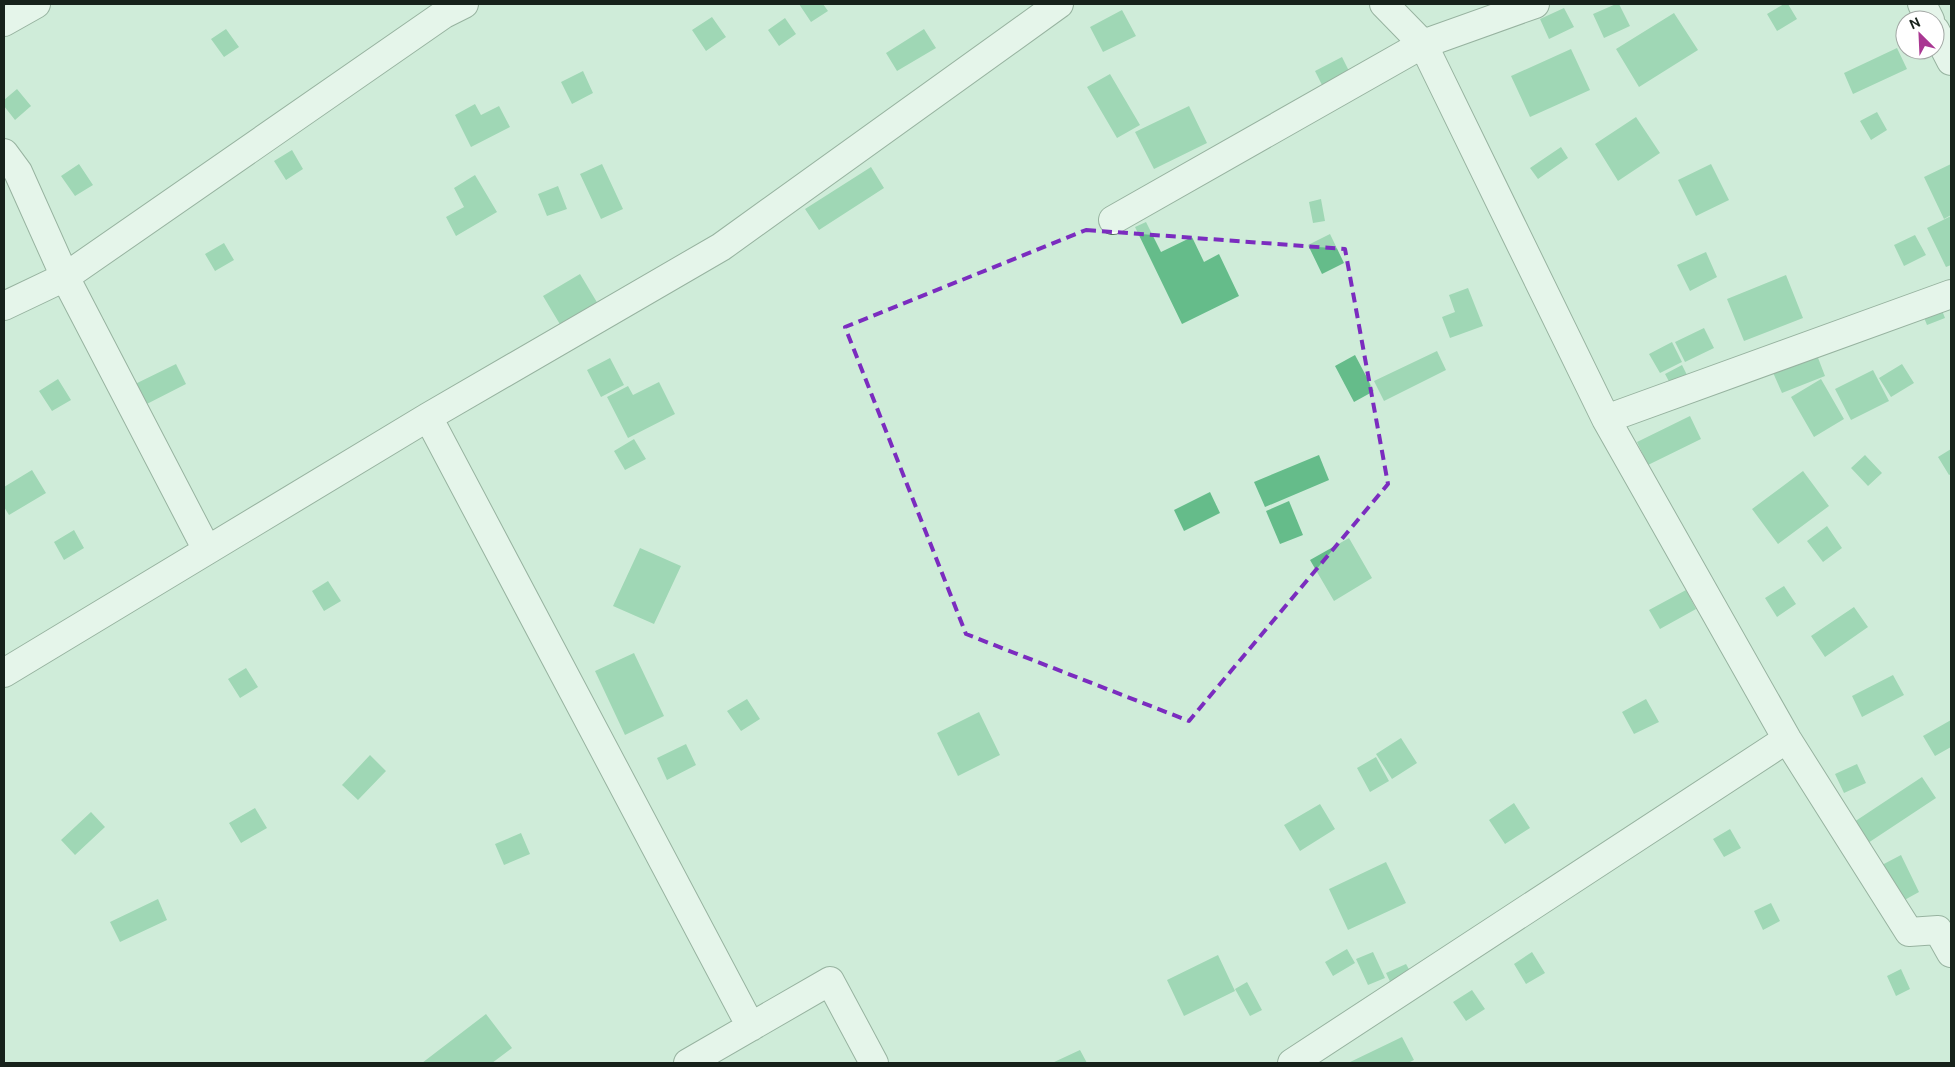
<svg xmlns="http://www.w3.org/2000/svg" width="1955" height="1067" viewBox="0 0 1955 1067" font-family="Ubuntu,sans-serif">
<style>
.building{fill:#65bc8a}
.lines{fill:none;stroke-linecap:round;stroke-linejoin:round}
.minor-casing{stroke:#536d5c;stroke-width:30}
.minor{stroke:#fff;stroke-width:28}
.marked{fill:none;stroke:#7b2cbf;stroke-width:4;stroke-dasharray:10 6;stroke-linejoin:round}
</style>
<rect width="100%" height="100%" fill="#cfecd9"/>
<path class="building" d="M 799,4 L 823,4 L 828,11 L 811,22 Z
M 1616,4 L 1619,4 L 1630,26 L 1604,38 L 1593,14 Z
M 1784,4 L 1788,4 L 1797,19 L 1777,31 L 1767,14 Z
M 1564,8 L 1574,27 L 1549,39 L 1540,19 Z
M 1122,10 L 1136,36 L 1103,52 L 1090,27 Z
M 1674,13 L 1698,50 L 1639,87 L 1616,49 Z
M 712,17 L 726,37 L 706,51 L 692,30 Z
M 785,18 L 796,34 L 779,46 L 768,30 Z
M 226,29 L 239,47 L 224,57 L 211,39 Z
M 924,29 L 936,48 L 897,71 L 886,53 Z
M 1897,48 L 1907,69 L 1853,94 L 1844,73 Z
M 1571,49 L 1590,90 L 1530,117 L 1511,76 Z
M 1342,57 L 1354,81 L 1327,95 L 1315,71 Z
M 583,71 L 593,93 L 572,104 L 561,82 Z
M 1110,74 L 1140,125 L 1117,138 L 1087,87 Z
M 17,89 L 31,106 L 15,120 L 4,106 L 4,100 Z
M 475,104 L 481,115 L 499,106 L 510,127 L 471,147 L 455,115 Z
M 1189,106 L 1207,143 L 1154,169 L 1135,132 Z
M 1877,112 L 1887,130 L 1871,140 L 1860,121 Z
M 1636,117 L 1660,153 L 1618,181 L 1595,144 Z
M 1561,147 L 1568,158 L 1538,179 L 1530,168 Z
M 292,150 L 303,169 L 286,180 L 274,161 Z
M 79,164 L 93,185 L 75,196 L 61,176 Z
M 602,164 L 623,209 L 601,219 L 580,174 Z
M 1711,164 L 1729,200 L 1696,216 L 1678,180 Z
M 1951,164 L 1951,215 L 1944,219 L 1924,177 Z
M 871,167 L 884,188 L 819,230 L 805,209 Z
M 475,175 L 497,212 L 456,236 L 446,217 L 464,207 L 454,188 Z
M 558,186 L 567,209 L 547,216 L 538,194 Z
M 1321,199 L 1325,221 L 1313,223 L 1309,202 Z
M 1951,216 L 1951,265 L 1946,267 L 1927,228 Z
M 1146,222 L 1161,252 L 1192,237 L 1204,262 L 1219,254 L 1239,296 L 1182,324 L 1135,227 Z
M 1330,234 L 1344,263 L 1322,274 L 1308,245 Z
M 1915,235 L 1926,255 L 1904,266 L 1894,245 Z
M 224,243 L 234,260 L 215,271 L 205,254 Z
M 1706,252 L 1717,277 L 1690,291 L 1677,265 Z
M 580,274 L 601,309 L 564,331 L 543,296 Z
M 1786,275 L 1803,318 L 1744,341 L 1727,299 Z
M 1468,288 L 1483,326 L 1450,338 L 1442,317 L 1455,312 L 1449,295 Z
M 1939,303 L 1945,318 L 1927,325 L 1921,310 Z
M 1704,328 L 1714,348 L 1685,362 L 1675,342 Z
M 1672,342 L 1682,362 L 1660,373 L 1649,354 Z
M 1815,350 L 1825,376 L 1782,393 L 1771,368 Z
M 1437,351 L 1446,370 L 1384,401 L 1374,381 Z
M 1355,355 L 1374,391 L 1354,402 L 1335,366 Z
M 610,358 L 624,385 L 601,397 L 587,370 Z
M 176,364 L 186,384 L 139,408 L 129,387 Z
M 1902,364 L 1914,383 L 1891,397 L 1879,378 Z
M 1682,365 L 1690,381 L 1673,389 L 1665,374 Z
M 1873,370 L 1889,401 L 1851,420 L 1835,389 Z
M 58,379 L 71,400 L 52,411 L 39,391 Z
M 1821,379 L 1844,419 L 1814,437 L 1791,397 Z
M 659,382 L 675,414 L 628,438 L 607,397 L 628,386 L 633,395 Z
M 1690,416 L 1701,439 L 1648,465 L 1637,442 Z
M 634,439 L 646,459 L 625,470 L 614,451 Z
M 1951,449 L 1951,474 L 1949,475 L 1938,457 Z
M 1319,455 L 1329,480 L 1265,507 L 1254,482 Z
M 1865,455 L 1882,473 L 1868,486 L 1851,468 Z
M 32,470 L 46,493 L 9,515 L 4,507 L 4,487 Z
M 1803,471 L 1829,506 L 1778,544 L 1752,509 Z
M 1210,492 L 1220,513 L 1184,531 L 1174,510 Z
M 1289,501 L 1303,535 L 1280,544 L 1266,511 Z
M 1827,526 L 1842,548 L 1823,562 L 1807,541 Z
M 74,530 L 84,548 L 64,560 L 54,542 Z
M 1349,538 L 1372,578 L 1334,601 L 1310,560 Z
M 640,548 L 681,566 L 654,624 L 613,606 Z
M 328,581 L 341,601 L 324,611 L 312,591 Z
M 1784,586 L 1796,604 L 1777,617 L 1765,598 Z
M 1686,590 L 1696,609 L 1660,629 L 1649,610 Z
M 1854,607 L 1868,627 L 1825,657 L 1811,636 Z
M 634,653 L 664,716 L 625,735 L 595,671 Z
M 246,668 L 258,687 L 240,698 L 228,679 Z
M 1893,675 L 1904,695 L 1862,717 L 1852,696 Z
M 747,699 L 760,719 L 741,731 L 727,711 Z
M 1646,699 L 1659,722 L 1634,734 L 1622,712 Z
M 979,712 L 1000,755 L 958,776 L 937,733 Z
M 1951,720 L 1951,747 L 1935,756 L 1923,736 Z
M 1401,738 L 1417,763 L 1392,779 L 1376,754 Z
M 686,744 L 696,765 L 667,780 L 657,758 Z
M 370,755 L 386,771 L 358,800 L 342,785 Z
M 1376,757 L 1389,781 L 1370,792 L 1357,768 Z
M 1857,764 L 1866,783 L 1844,793 L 1835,774 Z
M 1922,777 L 1936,798 L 1868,843 L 1854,822 Z
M 1514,803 L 1530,828 L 1505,844 L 1489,820 Z
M 1320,804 L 1335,829 L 1300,851 L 1284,825 Z
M 255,808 L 267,828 L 241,843 L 229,823 Z
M 91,812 L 105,827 L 75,855 L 61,840 Z
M 1730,829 L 1741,848 L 1724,857 L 1713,839 Z
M 521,833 L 530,854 L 504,865 L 495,844 Z
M 1901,855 L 1919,892 L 1899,903 L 1880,866 Z
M 1386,862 L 1406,903 L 1348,930 L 1329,889 Z
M 158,899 L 167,920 L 120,942 L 110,922 Z
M 1771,903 L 1780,921 L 1763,930 L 1754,911 Z
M 1347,949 L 1355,963 L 1333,976 L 1325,962 Z
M 1373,952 L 1385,978 L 1368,985 L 1356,959 Z
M 1532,952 L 1545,973 L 1526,984 L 1514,964 Z
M 1218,955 L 1235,991 L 1184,1016 L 1167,980 Z
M 1406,964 L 1415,980 L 1394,990 L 1386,973 Z
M 1901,969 L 1910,989 L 1896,996 L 1887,976 Z
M 1247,982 L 1262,1010 L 1250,1016 L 1235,989 Z
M 1472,990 L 1485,1009 L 1466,1021 L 1453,1002 Z
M 486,1014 L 512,1048 L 492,1063 L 422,1063 Z
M 1402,1037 L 1414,1060 L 1408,1063 L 1348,1063 Z
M 1080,1050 L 1087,1063 L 1052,1063 Z"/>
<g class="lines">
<defs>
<path id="minor" d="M 1535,4 L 1423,44 L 1606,419 L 1787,739 L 1909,932 L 1938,930 L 1951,953
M 1922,4 L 1930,20
M 4,22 L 36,4
M 1935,30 L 1951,61
M 4,153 L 18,172 L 65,277 L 207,550
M 1113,220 L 1423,44 L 1384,4
M 4,306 L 65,277 L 444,14 L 464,4
M 428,417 L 751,1027
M 1606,419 L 1951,294
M 4,673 L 428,417 L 721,247 L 1059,4
M 688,1063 L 830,981 L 874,1063
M 1292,1063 L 1787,739"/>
</defs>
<use href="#minor" class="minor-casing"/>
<use href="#minor" class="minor"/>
</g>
<path d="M0 0H1955V1067H0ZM 1086,230 L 1345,249 L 1388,484 L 1189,721 L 966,634 L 845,327 Z" fill="#cfecd9" fill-opacity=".55" fill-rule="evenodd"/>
<path class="marked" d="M 1086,230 L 1345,249 L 1388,484 L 1189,721 L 966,634 L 845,327 Z"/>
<rect width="1955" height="1067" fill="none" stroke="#17221b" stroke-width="10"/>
<g transform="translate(1920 35) rotate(336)"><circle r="24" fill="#ffffff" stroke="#a2a7a4"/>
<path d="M0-4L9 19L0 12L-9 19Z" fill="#a93792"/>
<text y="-8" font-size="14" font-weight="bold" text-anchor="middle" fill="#17221b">N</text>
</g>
</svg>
